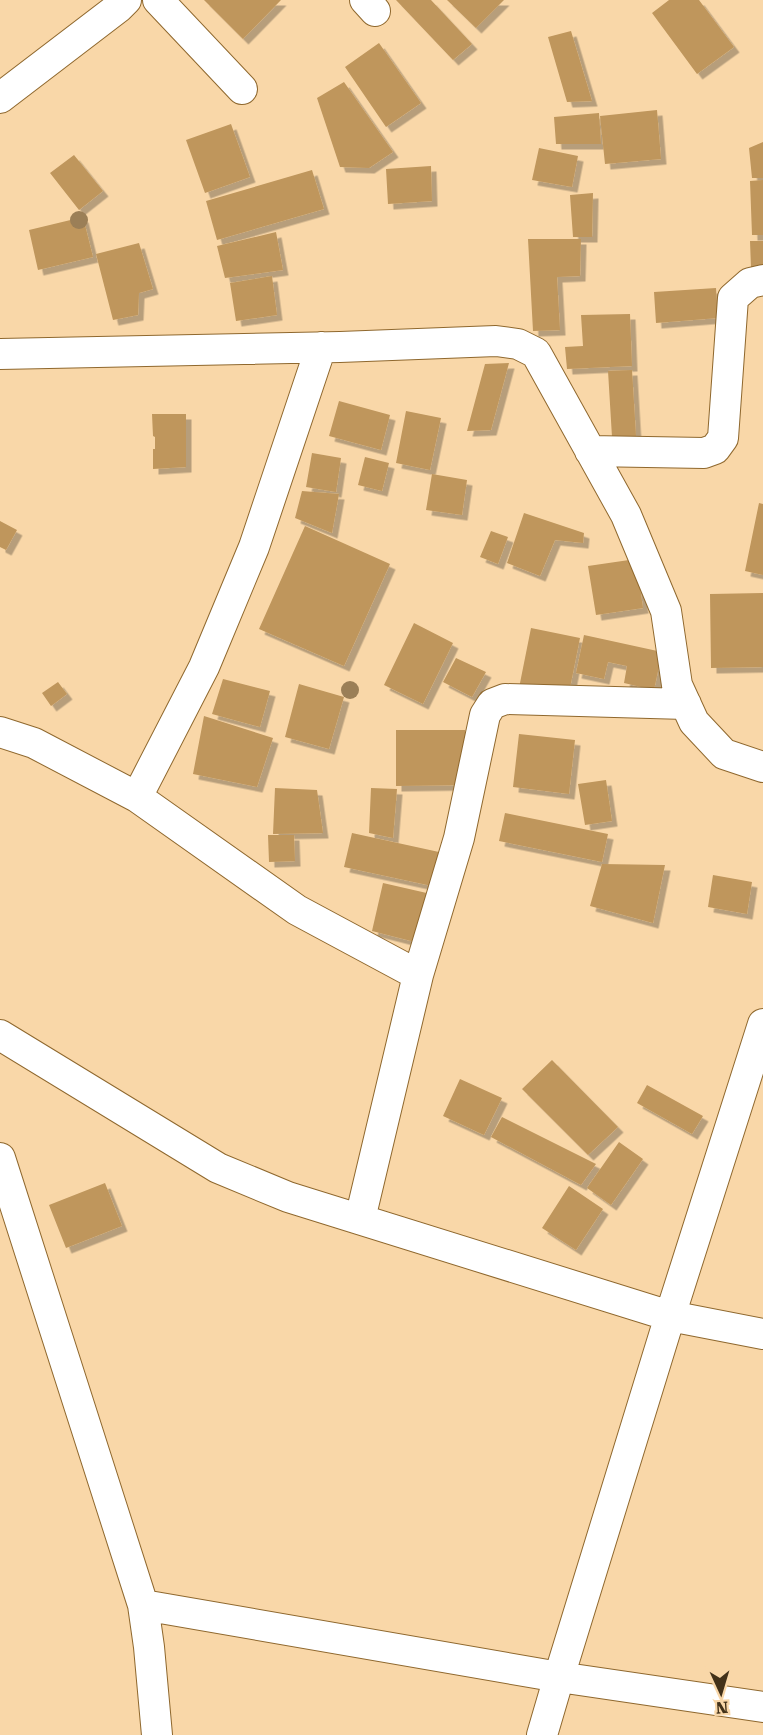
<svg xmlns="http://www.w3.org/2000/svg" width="763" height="1735" viewBox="0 0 763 1735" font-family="'Roboto Serif',serif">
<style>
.building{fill:#bf965c;filter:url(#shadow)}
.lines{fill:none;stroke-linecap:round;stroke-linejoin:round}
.street-casing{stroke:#8f682e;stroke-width:32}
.street{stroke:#fff;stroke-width:30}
.tree{fill:#9b7f57}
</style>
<defs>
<filter id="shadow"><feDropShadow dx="5.5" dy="5.5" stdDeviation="0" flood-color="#0004"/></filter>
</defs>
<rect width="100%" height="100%" fill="#f9d7a8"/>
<path class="building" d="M 204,0 L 281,0 L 243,39 Z
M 396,0 L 431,0 L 472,44 L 453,60 Z
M 447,0 L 504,0 L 476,28 Z
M 669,0 L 699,0 L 734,47 L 697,74 L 652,13 Z
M 571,31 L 592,101 L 567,102 L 548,37 Z
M 379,43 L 421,103 L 386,127 L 345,67 Z
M 344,82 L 393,152 L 369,168 L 340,167 L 317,98 Z
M 657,110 L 661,159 L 605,164 L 600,116 Z
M 599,113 L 601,144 L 556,144 L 554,117 Z
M 231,124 L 250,177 L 205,193 L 186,140 Z
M 763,142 L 763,178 L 752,178 L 749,148 Z
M 539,148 L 578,156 L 572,187 L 532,180 Z
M 74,155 L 103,191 L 79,210 L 50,173 Z
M 431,166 L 432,201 L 388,204 L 386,169 Z
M 312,170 L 324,209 L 217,240 L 206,201 Z
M 763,180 L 763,235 L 752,235 L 750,181 Z
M 593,193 L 592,237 L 573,237 L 570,195 Z
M 83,217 L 93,257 L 38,270 L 29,230 Z
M 276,232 L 283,270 L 225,278 L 217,246 Z
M 528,239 L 581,239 L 580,276 L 557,277 L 560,330 L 533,331 Z
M 750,241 L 763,241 L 763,268 L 751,268 Z
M 139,243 L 153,289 L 139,293 L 138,315 L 113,320 L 96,254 Z
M 272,276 L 277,315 L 236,321 L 230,283 Z
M 716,288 L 718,318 L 656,323 L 654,292 Z
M 630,314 L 632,366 L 567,369 L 565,347 L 583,346 L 581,315 Z
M 509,363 L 491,430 L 467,431 L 485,364 Z
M 632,370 L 636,436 L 612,437 L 608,371 Z
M 339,401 L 390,415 L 381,450 L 329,436 Z
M 406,411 L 441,418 L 430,470 L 396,463 Z
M 152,414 L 186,414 L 186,467 L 153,469 L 153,449 L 155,449 L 155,437 L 153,436 Z
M 312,453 L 341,458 L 336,492 L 306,487 Z
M 365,457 L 389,463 L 382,491 L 358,485 Z
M 432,474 L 467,480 L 462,515 L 426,510 Z
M 302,491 L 339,494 L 332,533 L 295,518 Z
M 759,503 L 763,504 L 763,575 L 745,571 Z
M 524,513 L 584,533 L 583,543 L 555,540 L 540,576 L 507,563 Z
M 0,521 L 17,530 L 6,550 L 0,547 Z
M 305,526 L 390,564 L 344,666 L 259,629 Z
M 491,531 L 508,537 L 498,564 L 480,557 Z
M 636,559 L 643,608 L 596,615 L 588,566 Z
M 763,593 L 763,667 L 711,668 L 710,594 Z
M 414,623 L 453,643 L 423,704 L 384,685 Z
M 531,628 L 580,638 L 568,698 L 519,688 Z
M 584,635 L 662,652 L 654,690 L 624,683 L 627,666 L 608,662 L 604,679 L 576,673 Z
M 456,658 L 486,672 L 472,697 L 443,682 Z
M 223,679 L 270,691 L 260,727 L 212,714 Z
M 58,682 L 67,694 L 51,706 L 42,693 Z
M 299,684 L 344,697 L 329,749 L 285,737 Z
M 204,716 L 273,738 L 257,787 L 193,774 Z
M 396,730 L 465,730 L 465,785 L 396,786 Z
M 519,734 L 575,740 L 569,794 L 513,787 Z
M 606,780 L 612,821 L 585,825 L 578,784 Z
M 275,788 L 317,790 L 323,833 L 273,834 Z
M 371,788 L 397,789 L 393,838 L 369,833 Z
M 505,813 L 608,834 L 602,862 L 499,841 Z
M 352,833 L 439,852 L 432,886 L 344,867 Z
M 268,835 L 294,835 L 295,861 L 269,862 Z
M 602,864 L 665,865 L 653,923 L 590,906 Z
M 713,875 L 752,882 L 747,914 L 708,907 Z
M 383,883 L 431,894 L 419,943 L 372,931 Z
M 552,1060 L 618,1127 L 588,1155 L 522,1089 Z
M 460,1079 L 502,1098 L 484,1135 L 443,1116 Z
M 647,1085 L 703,1116 L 692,1134 L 637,1103 Z
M 502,1117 L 596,1164 L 581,1185 L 491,1137 Z
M 619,1142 L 643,1159 L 611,1205 L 587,1188 Z
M 105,1183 L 122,1226 L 66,1248 L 49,1205 Z
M 569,1186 L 603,1209 L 576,1250 L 542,1228 Z"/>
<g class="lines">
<defs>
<path id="street" d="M 158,0 L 242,89
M 365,0 L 375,11
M 0,98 L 119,7 L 126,0
M 0,354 L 340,347 L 496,341 L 518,344 L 536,353 L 626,515 L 666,611 L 677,685 L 694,722 L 724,754 L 763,767
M 590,451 L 704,453 L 715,449 L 723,438 L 733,298 L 750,283 L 763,280
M 0,732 L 34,743 L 137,797 L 204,667 L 254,547 L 321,347
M 137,797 L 297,910 L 418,975 L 360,1219
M 418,975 L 459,838 L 485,715 L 492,704 L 505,699 L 686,704
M 0,1035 L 218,1168 L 288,1197 L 670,1316 L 763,1334
M 0,1158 L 143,1605 L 149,1647 L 157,1735
M 143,1605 L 559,1677 L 763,1707
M 542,1735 L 559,1677 L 670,1316 L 763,1024"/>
</defs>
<use href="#street" class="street-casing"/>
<use href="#street" class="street"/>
</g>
<g class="tree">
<circle cx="79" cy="220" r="9"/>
<circle cx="350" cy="690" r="9"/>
</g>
<g transform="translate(721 1693) rotate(176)" stroke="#f9d7a8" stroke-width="4.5" paint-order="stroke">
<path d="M0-4.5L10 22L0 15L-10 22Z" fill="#423119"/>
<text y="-9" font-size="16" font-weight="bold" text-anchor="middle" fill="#423119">N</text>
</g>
</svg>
